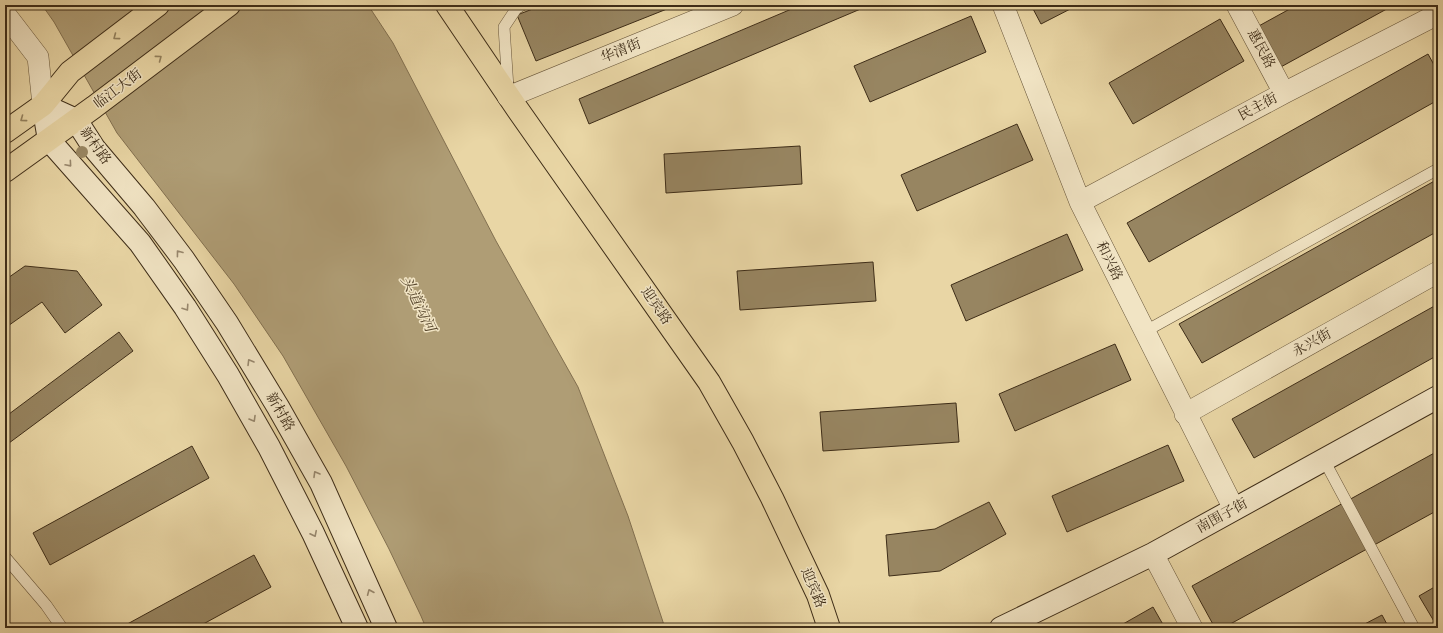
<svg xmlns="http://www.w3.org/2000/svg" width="1443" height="633" viewBox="0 0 1443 633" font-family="'IM FELL English','Noto Serif SC',serif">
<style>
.water{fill:#af9d75;stroke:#827050}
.building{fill:#978561;stroke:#3e2d18}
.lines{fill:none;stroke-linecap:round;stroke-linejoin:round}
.lane-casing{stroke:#69573b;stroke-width:12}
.street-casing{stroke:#69573b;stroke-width:22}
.secondary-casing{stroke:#3e2d18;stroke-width:24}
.primary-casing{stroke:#3e2d18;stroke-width:24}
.lane{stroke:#f1e4c4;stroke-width:11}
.street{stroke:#f1e4c4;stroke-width:21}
.secondary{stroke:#f1e4c4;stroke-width:22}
.primary{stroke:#e9d6a5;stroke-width:22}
.tree{fill:#9a8864}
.oneway{stroke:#94825e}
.oneway2{stroke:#98886e}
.labels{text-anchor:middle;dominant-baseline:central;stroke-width:3;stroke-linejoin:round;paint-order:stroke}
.street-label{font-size:14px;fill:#3e2d18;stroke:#f1e4c4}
.water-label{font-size:15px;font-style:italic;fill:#5a492f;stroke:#f1e4c4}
</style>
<rect width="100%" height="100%" fill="#e9d6a5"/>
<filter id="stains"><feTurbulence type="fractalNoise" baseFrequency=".005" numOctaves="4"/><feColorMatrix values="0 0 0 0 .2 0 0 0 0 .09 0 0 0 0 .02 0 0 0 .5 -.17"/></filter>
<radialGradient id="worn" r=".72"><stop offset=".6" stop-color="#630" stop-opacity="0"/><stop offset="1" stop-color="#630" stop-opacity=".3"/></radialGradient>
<path class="water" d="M 42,5 L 368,5 L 393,43 L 496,241 L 578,387 L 628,516 L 665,628 L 426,628 L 421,616 L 389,549 L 346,466 L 283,356 L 234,284 L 117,133 L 54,22 Z"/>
<path class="building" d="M 543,5 L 677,5 L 536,61 L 517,15 Z
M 801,5 L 870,5 L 589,124 L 579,99 Z
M 1031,5 L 1078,5 L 1041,24 Z
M 1297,5 L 1394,5 L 1268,74 L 1246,33 Z
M 971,16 L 986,52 L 870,102 L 854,66 Z
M 1220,19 L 1244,61 L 1133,124 L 1109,83 Z
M 1428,54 L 1438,72 L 1438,100 L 1149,262 L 1127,223 Z
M 1017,124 L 1033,160 L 917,211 L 901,175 Z
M 800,146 L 802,184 L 666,193 L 664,154 Z
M 1438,179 L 1438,231 L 1202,363 L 1179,324 Z
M 1067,234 L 1083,270 L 966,321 L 951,285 Z
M 873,262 L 876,301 L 740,310 L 737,271 Z
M 25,266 L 77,271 L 102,305 L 65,333 L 42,302 L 5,328 L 5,280 Z
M 1438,304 L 1438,355 L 1254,458 L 1232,419 Z
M 119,332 L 133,351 L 5,446 L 5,417 Z
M 1115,344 L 1131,380 L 1015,431 L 999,394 Z
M 956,403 L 959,442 L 823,451 L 820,412 Z
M 1168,445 L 1184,481 L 1067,532 L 1052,496 Z
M 192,446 L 209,478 L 50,565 L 33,533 Z
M 1438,451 L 1438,510 L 1223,628 L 1215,628 L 1192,586 Z
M 989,502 L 1006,534 L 940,571 L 889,576 L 886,535 L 935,529 Z
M 254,555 L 271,587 L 196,628 L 120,628 Z
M 1438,585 L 1438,628 L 1419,596 Z
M 1153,607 L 1165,628 L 1116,628 Z
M 1382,615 L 1389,628 L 1357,628 Z"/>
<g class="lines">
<defs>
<path id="lane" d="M 508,88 L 504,27 L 516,9 L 522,5
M 1144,332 L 1438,169
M 1324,460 L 1414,628
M 5,557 L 46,605 L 62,628"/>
<path id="street" d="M 1003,5 L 1080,202 L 1234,509
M 1237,5 L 1284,93
M 5,14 L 38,57 L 43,105
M 508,97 L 733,5
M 1080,202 L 1284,93 L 1438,14
M 1185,414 L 1438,272
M 1153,554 L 1192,628"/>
<path id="secondary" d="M 43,105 L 76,120 L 94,148 L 144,207 L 184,260 L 227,323 L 278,407 L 321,483 L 386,628
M 43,105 L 49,140 L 140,243 L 185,307 L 228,375 L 269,447 L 313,533 L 357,628
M 1001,628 L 1153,554 L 1438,397"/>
<path id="primary" d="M 447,5 L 518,110 L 709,382 L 743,442 L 772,498 L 818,595 L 829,628
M 5,132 L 43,105 L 70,72 L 158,5
M 5,171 L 94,107 L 229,5"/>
</defs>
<use href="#lane" class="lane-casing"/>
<use href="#street" class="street-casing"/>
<use href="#secondary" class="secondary-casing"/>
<use href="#primary" class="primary-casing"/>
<use href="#lane" class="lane"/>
<use href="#street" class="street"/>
<use href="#secondary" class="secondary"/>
<use href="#primary" class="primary"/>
</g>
<circle class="tree" cx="82" cy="152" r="6"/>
<defs><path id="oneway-chevron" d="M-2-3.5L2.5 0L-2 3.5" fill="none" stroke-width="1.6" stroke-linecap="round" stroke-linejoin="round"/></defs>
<g class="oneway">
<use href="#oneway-chevron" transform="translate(116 37) rotate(143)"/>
<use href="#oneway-chevron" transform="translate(159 58) rotate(-37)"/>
<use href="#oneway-chevron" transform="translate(23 119) rotate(144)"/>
</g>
<g class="oneway2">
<use href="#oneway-chevron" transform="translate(69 164) rotate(49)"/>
<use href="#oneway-chevron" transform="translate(179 253) rotate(-127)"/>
<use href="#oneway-chevron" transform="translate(186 308) rotate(56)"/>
<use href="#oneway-chevron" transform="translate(250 362) rotate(-121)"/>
<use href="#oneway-chevron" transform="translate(253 419) rotate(60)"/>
<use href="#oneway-chevron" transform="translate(316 474) rotate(-120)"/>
<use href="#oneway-chevron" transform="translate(314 534) rotate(64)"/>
<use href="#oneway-chevron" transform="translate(370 592) rotate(-113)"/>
</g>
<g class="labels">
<g class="street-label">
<text transform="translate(1261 49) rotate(62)">惠民路</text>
<text transform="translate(621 51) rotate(-22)">华清街</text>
<text transform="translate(118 89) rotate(-37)">临江大街</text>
<text transform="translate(1258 107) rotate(-28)">民主街</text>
<text transform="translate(95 146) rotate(54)">新村路</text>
<text transform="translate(1109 261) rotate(64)">和兴路</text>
<text transform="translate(656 306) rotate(55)">迎宾路</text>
<text transform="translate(1312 343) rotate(-29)">永兴街</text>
<text transform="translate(280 412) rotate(60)">新村路</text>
<text transform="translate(1222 516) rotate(-29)">南围子街</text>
<text transform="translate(813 588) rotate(67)">迎宾路</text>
</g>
<g class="water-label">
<text transform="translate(418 304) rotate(64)">头道沟河</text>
</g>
</g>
<rect width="1443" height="633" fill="none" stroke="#e9d6a5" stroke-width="20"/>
<rect x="6" y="6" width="1431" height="621" fill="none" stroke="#3e2d18" stroke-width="2"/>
<rect x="10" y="10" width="1423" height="613" fill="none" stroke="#3e2d18"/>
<rect width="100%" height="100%" filter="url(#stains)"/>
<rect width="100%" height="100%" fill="url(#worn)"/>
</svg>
